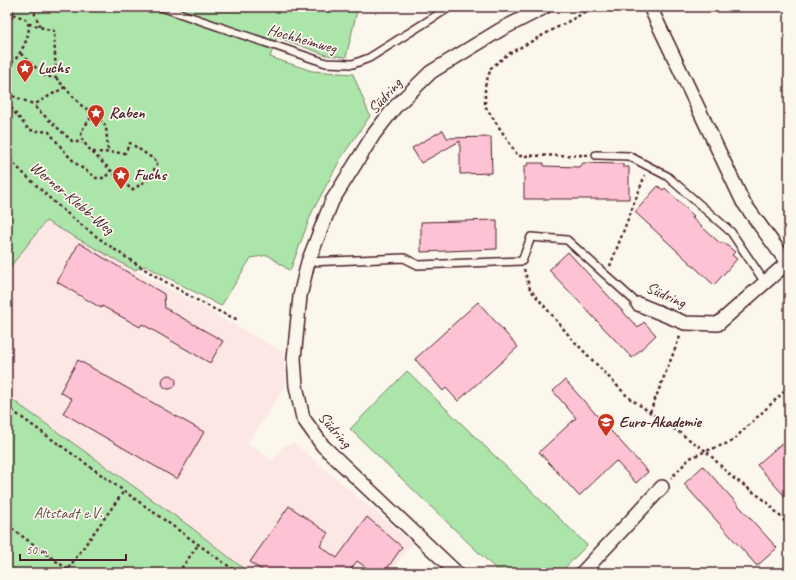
<svg xmlns="http://www.w3.org/2000/svg" width="796" height="580" viewBox="0 0 796 580" font-family="Caveat,sans-serif">
<style>
.built{fill:#fce7e5}
.green{fill:#ace5aa;stroke:#7b826a}
.building{fill:#fdc3d4;stroke:#4a1f2b}
.lines{fill:none;stroke-linecap:round;stroke-linejoin:round}
.lane-casing{stroke:#4a1f2b;stroke-width:10}
.street-casing{stroke:#4a1f2b;stroke-width:16}
.path{stroke:#4a1f2b;stroke-width:2.5;stroke-dasharray:3 3;stroke-linecap:butt}
.lane{stroke:#fbf7ec;stroke-width:7}
.street{stroke:#fbf7ec;stroke-width:13}
.labels{text-anchor:middle;dominant-baseline:central;stroke-width:3.5;stroke-linejoin:round;paint-order:stroke}
.street-label{font-size:16px;fill:#4a1f2b;stroke:#fbf7ec}
.poi-label{font-size:16px;font-weight:bold;fill:#4a1f2b;stroke:#fbf7ec;text-anchor:start}
.park-label{font-size:16px;fill:#62504b;stroke:#fbf7ec}
</style>
<rect width="100%" height="100%" fill="#fbf7ec"/>
<filter id="ink" filterUnits="userSpaceOnUse"><feTurbulence type="fractalNoise" baseFrequency=".025" numOctaves="2"/><feDisplacementMap in="SourceGraphic" scale="8" xChannelSelector="R" yChannelSelector="G"/><feConvolveMatrix kernelMatrix="1 2 1 2 8 2 1 2 1" color-interpolation-filters="sRGB"/></filter>
<g filter="url(#ink)">
<path class="built" d="M 46,221 L 283,352 L 286,385 L 247,444 L 273,461 L 282,447 L 294,443 L 413,543 L 389,573 L 249,573 L 192,528 L 7,396 L 7,271 Z"/>
<path class="green" d="M 7,7 L 358,7 L 346,57 L 326,55 L 277,37 L 270,57 L 312,71 L 353,74 L 370,116 L 341,158 L 312,212 L 290,271 L 268,255 L 251,258 L 221,306 L 146,266 L 134,270 L 46,221 L 7,271 Z
M 407,371 L 587,545 L 560,573 L 500,573 L 350,429 Z
M 7,396 L 192,528 L 249,573 L 7,573 Z"/>
<path class="building" d="M 443,130 L 447,138 L 491,137 L 492,173 L 460,174 L 460,141 L 421,163 L 412,148 Z
M 528,163 L 544,163 L 544,166 L 580,167 L 583,163 L 623,164 L 623,167 L 629,167 L 629,199 L 524,199 L 524,166 L 527,166 Z
M 658,186 L 663,190 L 665,188 L 694,216 L 692,218 L 721,244 L 723,242 L 735,252 L 732,255 L 737,259 L 714,285 L 635,212 Z
M 497,220 L 497,249 L 421,252 L 421,222 Z
M 79,243 L 164,294 L 165,308 L 223,341 L 210,363 L 142,324 L 140,327 L 102,306 L 101,308 L 57,282 Z
M 568,252 L 638,328 L 644,322 L 656,335 L 632,358 L 549,270 Z
M 478,302 L 518,347 L 458,401 L 446,388 L 443,391 L 415,359 Z
M 78,360 L 204,432 L 177,479 L 63,413 L 72,399 L 60,392 Z
M162 382a7 7 0 1 1 14 0a7 7 0 1 1-14 0Z
M 565,380 L 648,472 L 636,483 L 616,461 L 579,496 L 539,452 L 576,418 L 553,391 Z
M 789,437 L 789,501 L 757,465 Z
M 703,466 L 777,548 L 757,566 L 684,484 Z
M 289,506 L 328,533 L 320,546 L 337,558 L 367,517 L 402,547 L 384,573 L 374,573 L 357,561 L 348,573 L 266,573 L 250,562 Z"/>
<g class="lines">
<defs>
<path id="lane" d="M 161,7 L 326,63 L 353,64 L 369,58 L 450,7
M 596,155 L 629,156 L 667,176 L 731,232 L 764,281
M 308,262 L 404,258 L 418,265 L 522,261 L 531,237 L 567,240 L 638,304"/>
<path id="street" d="M 650,7 L 743,202 L 789,265
M 638,304 L 685,323 L 718,324 L 787,263
M 457,573 L 323,446 L 303,418 L 296,386 L 294,359 L 300,296 L 308,262 L 332,201 L 374,134 L 395,107 L 431,72 L 500,30 L 545,7
M 582,573 L 662,487"/>
</defs>
<use href="#lane" class="lane-casing"/>
<use href="#street" class="street-casing"/>
<path class="path" d="M 32,7 L 41,29
M 7,23 C 13,19 13,14 13,7
M 21,54 L 45,76 L 56,78 L 54,31 C 46,30 35,24 28,24
M 7,61 L 10,64 C 20,58 36,27 25,19 C 23,17 16,16 13,14
M 7,70 L 10,64
M 56,78 L 82,106 L 90,111 L 90,120 C 86,124 81,129 81,136 C 80,144 124,182 132,190 L 150,178 L 158,162 L 130,143 L 125,153 L 93,152
M 65,87 L 37,103 L 36,108 L 72,141 L 82,143
M 7,94 L 36,105
M 7,103 L 29,130 L 49,132 C 58,143 67,156 78,165 C 84,170 91,173 96,178 L 105,178 L 110,171
M 91,111 L 106,126 L 108,152
M 7,154 C 16,168 29,178 41,190 C 80,227 124,258 171,285 C 193,298 215,311 239,320
M 588,155 L 518,156 L 485,106 L 485,86 L 491,68 L 508,54 L 595,7
M 610,266 L 645,175
M 524,269 L 530,289 L 572,339 L 628,397 L 706,451 L 690,458 L 671,478
M 789,387 L 731,442 L 706,451 L 732,477 L 766,501 L 789,526
M 7,407 L 238,573
M 650,412 L 681,334
M 7,525 L 67,569
M 65,573 L 124,491
M 178,573 L 198,545"/>
<use href="#lane" class="lane"/>
<use href="#street" class="street"/>
</g>
</g>
<defs>
<symbol id="sight-pin" viewBox="-11 -11 22 30"><path d="M0 17L-7.5 6A9.5 9.5 0 1 1 7.5 6Z" fill="#c8321e" stroke="#fbf7ec"/><path d="M0-6L1.8-2.2L6-1.7L2.9 1.2L3.7 5.4L0 3.3L-3.7 5.4L-2.9 1.2L-6-1.7L-1.8-2.2Z" fill="#fff"/></symbol>
<symbol id="school-pin" viewBox="-11 -11 22 30"><path d="M0 17L-7.5 6A9.5 9.5 0 1 1 7.5 6Z" fill="#c8321e" stroke="#fbf7ec"/><path d="M0-5L7-2L0 1L-7-2ZM-4 1L0 2.5L4 1V4Q0 6-4 4Z" fill="#fff"/></symbol>
</defs>
<g fill-rule="evenodd">
<use href="#sight-pin" x="15" y="58" width="20" height="27"/>
<use href="#sight-pin" x="86" y="103" width="20" height="27"/>
<use href="#sight-pin" x="111" y="165" width="20" height="27"/>
<use href="#school-pin" x="596" y="412" width="20" height="27"/>
</g>
<g class="labels">
<g class="street-label">
<text transform="translate(302 39) rotate(16)">Hochheimweg</text>
<text transform="translate(385 96) rotate(-48)">Südring</text>
<text transform="translate(72 198) rotate(40)">Werner-Klebb-Weg</text>
<text transform="translate(666 295) rotate(24)">Südring</text>
<text transform="translate(335 430) rotate(49)">Südring</text>
</g>
<g class="poi-label">
<text x="38" y="68">Luchs</text>
<text x="109" y="113">Raben</text>
<text x="134" y="175">Fuchs</text>
<text x="619" y="422">Euro-Akademie</text>
</g>
<g class="park-label">
<text x="68" y="513">Altstadt e.V.</text>
</g>
</g>
<rect width="796" height="580" fill="none" stroke="#fbf7ec" stroke-width="24"/>
<rect x="12" y="12" width="772" height="556" fill="none" stroke="#4a1f2b" stroke-width="1.5" filter="url(#ink)"/>
<path d="M20 554v6h106v-6" fill="none" stroke="#4a1f2b" stroke-width="2"/>
<text x="26" y="554" font-size="12" fill="#4a1f2b" stroke="#fbf7ec" stroke-width="3" paint-order="stroke">50 m</text>
</svg>
